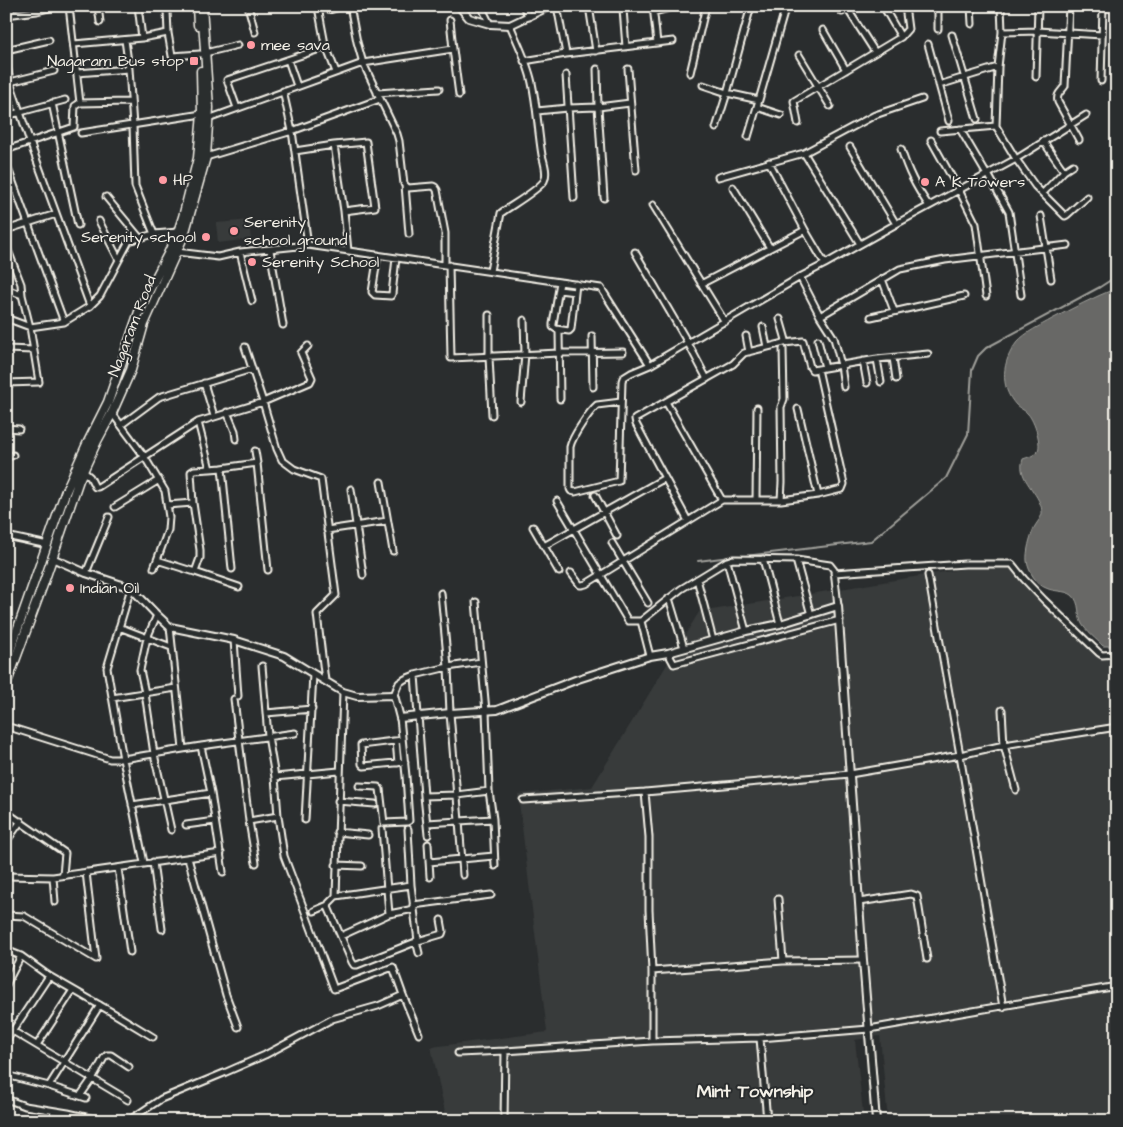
<svg xmlns="http://www.w3.org/2000/svg" width="1123" height="1127" viewBox="0 0 1123 1127" font-family="'Architects Daughter',sans-serif">
<style>
.built{fill:#373a3a}
.water{fill:#676866;stroke:#9f9f9a}
.lines{fill:none;stroke-linecap:round;stroke-linejoin:round}
.stream{stroke:#9f9f9a;stroke-width:2}
.minor-casing{stroke:#f4f1e8;stroke-width:9}
.tertiary-casing{stroke:#f4f1e8;stroke-width:10}
.primary-casing{stroke:#f4f1e8;stroke-width:11}
.minor{stroke:#2a2d2e;stroke-width:5}
.tertiary{stroke:#2a2d2e;stroke-width:6}
.primary{stroke:#2a2d2e;stroke-width:8}
.poi-dot{fill:#ff9aa2;stroke:#2a2d2e;stroke-width:2}
.labels{text-anchor:middle;dominant-baseline:central;stroke-width:4;stroke-linejoin:round;paint-order:stroke}
.poi-label{font-size:16px;fill:#f4f1e8;stroke:#2a2d2e;text-anchor:start}
.street-label{font-size:16px;fill:#f4f1e8;stroke:#2a2d2e}
.neighbourhood-label{font-size:18px;font-weight:bold;fill:#f4f1e8;stroke:#2a2d2e}
</style>
<rect width="100%" height="100%" fill="#2a2d2e"/>
<filter id="ink" filterUnits="userSpaceOnUse"><feTurbulence type="fractalNoise" baseFrequency=".02" numOctaves="2"/><feDisplacementMap in="SourceGraphic" scale="10" xChannelSelector="R" yChannelSelector="G"/><feConvolveMatrix kernelMatrix="1 2 1 2 8 2 1 2 1" color-interpolation-filters="sRGB"/></filter>
<g filter="url(#ink)">
<path class="built" d="M 249,220 L 251,239 L 218,243 L 216,223 Z
M 1011,561 L 1112,661 L 1117,660 L 1117,1121 L 888,1121 L 880,1036 L 855,1040 L 864,1121 L 447,1121 L 431,1047 L 547,1032 L 518,794 L 592,787 L 699,612 Z"/>
<path class="water" d="M 1117,288 L 1117,646 L 1103,646 C 1096,639 1087,632 1082,624 C 1077,615 1081,603 1072,595 C 1065,590 1054,592 1046,588 C 1037,585 1028,571 1027,561 C 1026,552 1030,537 1034,528 C 1036,523 1043,517 1042,511 C 1040,492 1016,479 1023,459 C 1028,457 1034,456 1037,452 C 1043,446 1034,420 1028,414 C 1025,410 1019,408 1016,405 C 999,386 1002,361 1017,342 C 1026,332 1040,326 1052,319 C 1073,308 1094,297 1117,288 Z"/>
<g class="lines">
<path class="stream" d="M 737,557 L 871,541 L 946,478 L 968,434 L 972,370 L 978,356 L 986,348 L 1100,287 L 1117,276
M 698,561 L 730,557"/>
<defs>
<path id="minor" d="M 69,6 L 80,103
M 98,6 L 100,22
M 138,6 L 142,38
M 248,6 L 255,32
M 350,6 L 357,42 L 363,63 L 397,134 L 399,141 L 404,184 L 408,188 L 433,186 L 435,187 L 437,190 L 445,233 L 445,264
M 481,6 L 490,24
M 523,6 L 529,17
M 557,6 L 566,54
M 589,6 L 596,51
M 653,6 L 657,43
M 751,6 L 727,93 L 759,100 L 786,6
M 842,6 L 842,12
M 883,6 L 901,37
M 938,6 L 938,29
M 971,6 L 972,24
M 1001,6 L 1002,32 L 998,67 L 996,126 L 1016,159 L 1035,186 L 1065,216 L 1067,215 L 1087,197
M 1069,6 L 1065,86 C 1061,92 1056,94 1058,102 L 1079,140
M 318,7 L 325,44
M 623,9 L 626,47
M 167,11 L 168,33 L 172,56 L 200,54
M 654,12 L 678,6
M 850,13 L 875,52
M 6,15 L 37,11 L 57,6
M 823,30 L 846,70
M 1002,32 L 1038,31 L 1102,35
M 952,35 L 977,119
M 125,40 L 129,69 L 133,126 L 135,186 L 154,234
M 74,44 L 142,38 L 168,33
M 928,44 L 949,121
M 327,49 L 336,72
M 453,49 L 459,95
M 6,50 L 49,40
M 205,53 L 238,45
M 799,55 L 830,106
M 6,60 L 10,82 L 30,142 L 90,306
M 288,60 L 297,86
M 524,61 L 566,54 L 673,41
M 597,69 L 598,107 L 604,198
M 628,69 L 636,170
M 77,73 L 129,69
M 690,73 L 706,6
M 566,75 L 574,198
M 1036,77 L 1038,6
M 1101,81 L 1103,6
M 6,83 L 54,71
M 703,85 L 727,93 L 716,128
M 939,85 L 998,67
M 283,91 L 292,131 L 308,245
M 377,93 L 439,89
M 52,103 L 78,225
M 757,107 L 781,115
M 237,108 L 227,80 L 323,48
M 537,111 L 568,108 L 598,107 L 630,103
M 6,116 L 65,100
M 208,119 L 363,63 L 453,49 L 450,20
M 798,123 L 794,101 L 901,37 L 908,29 L 905,6
M 960,129 L 987,175
M 940,131 L 996,126
M 81,133 L 202,114
M 748,137 L 759,100
M 931,140 L 959,190 L 976,224 L 986,296
M 334,145 L 344,211 L 348,251
M 850,147 L 896,224
M 901,149 C 908,172 916,187 929,206
M 6,150 L 74,127 L 75,106 L 80,103 L 130,102
M 295,151 L 334,145 L 366,142 L 375,207 L 344,211
M 804,153 L 860,244
M 206,157 L 292,131 L 380,99
M 769,162 L 805,230 L 825,264
M 6,163 L 64,322
M 1064,171 L 1073,165
M 988,174 L 1009,212 L 1021,295
M 718,177 L 804,153 L 875,115 L 922,99
M 405,185 L 409,234
M 733,187 L 770,248
M 1043,193 L 1064,171 L 1043,141
M 106,197 L 140,238
M 653,205 L 725,322
M 1041,216 L 1051,279
M 99,221 L 119,260
M 6,230 L 56,214
M 6,245 L 21,284 L 22,295 L 30,327 L 39,382 L 6,383
M 270,250 L 283,325
M 177,252 L 218,257 L 240,252 L 308,245 L 601,288 L 650,365
M 240,252 L 252,301
M 635,252 L 688,343 L 707,379
M 378,255 L 372,292 L 375,295 L 391,296 L 392,294 L 396,258
M 449,265 L 451,358 L 559,353 L 623,352
M 490,271 L 501,213 C 512,205 537,191 544,181 C 548,174 544,162 542,155 C 538,131 537,106 532,83 C 528,63 518,44 510,25
M 800,277 L 820,316 L 834,338 L 841,365 L 844,387
M 882,279 L 894,311
M 560,282 L 553,324 L 553,327 L 556,329 L 569,331 L 571,329 L 576,284
M 701,284 L 805,230
M 6,289 L 22,295
M 559,290 L 575,292
M 489,315 L 489,357 L 492,415
M 820,316 L 900,269 L 945,260 L 1068,245
M 871,317 L 964,296
M 6,318 L 30,327 L 64,322 L 90,306 L 100,296 L 129,241 L 154,234 L 178,232
M 763,327 L 767,347
M 559,332 L 560,399
M 592,336 L 593,387
M 746,336 L 749,352
M 818,340 L 825,368
M 784,343 L 803,341 L 810,367 L 812,370 L 818,369
M 245,347 L 263,402 L 277,449 L 282,460 L 294,469 L 321,479 L 336,595 L 317,614 L 325,681
M 6,349 L 34,350
M 893,358 L 896,379
M 877,359 L 881,382
M 863,361 L 867,383
M 204,383 L 214,416
M 521,402 L 525,354 L 524,320
M 621,402 L 597,405 C 589,412 572,437 570,447 L 570,489 L 571,491 L 575,492 L 619,481 L 622,381 L 623,378 L 631,373 L 650,365 L 800,277 L 825,264 L 896,224 L 1016,159 L 1086,115
M 666,402 L 722,500
M 6,408 L 7,408
M 798,409 L 818,495
M 227,412 L 235,431 L 236,439
M 112,413 L 144,456 L 165,491 L 169,517 L 168,530 L 157,560 L 195,572 L 239,587
M 198,422 L 210,469 L 222,468 L 232,569
M 121,425 L 159,397 L 252,369
M 6,428 L 19,429
M 255,451 L 257,463
M 6,458 L 13,455
M 222,468 L 257,463 L 268,570
M 83,471 L 90,477 L 95,487 L 98,487 L 198,422 L 263,402 L 310,382 L 312,378 L 301,353 L 308,346
M 381,482 L 393,551
M 351,489 L 363,575
M 595,495 L 617,536
M 756,500 L 757,408
M 781,500 L 782,482 L 781,407 L 784,399 L 783,349
M 557,501 L 628,621 L 641,621 L 650,656
M 193,503 L 191,472 L 194,470 L 210,469
M 167,505 L 193,503 L 200,550 L 200,558 L 195,572
M 115,507 L 159,480
M 688,521 L 636,424 L 635,419 L 733,364 L 744,353 L 784,343 L 786,340 L 780,319
M 533,527 L 559,572
M 327,530 L 387,521
M 6,536 L 48,545
M 612,543 L 648,603
M 544,546 L 665,478
M 763,559 L 780,624
M 796,560 L 811,615
M 727,561 L 746,631
M 154,568 L 157,560
M 86,573 L 109,517
M 571,573 L 580,585 L 582,585 L 586,584 L 722,500 L 781,500 L 818,495 L 842,489 L 844,484 L 818,369 L 877,359 L 928,354
M 834,573 L 965,564 L 1012,564 L 1024,579 L 1044,600 L 1099,653 L 1102,655 L 1117,654
M 928,575 L 960,755 L 1003,1007
M 697,579 L 713,640
M 131,588 L 107,668 L 123,759 L 144,863
M 441,593 L 448,667 L 450,713 L 459,821 L 493,819
M 669,598 L 684,648
M 476,602 L 486,711 L 489,791 L 493,819 L 495,866
M 157,615 L 147,638 L 140,670 L 145,693 L 154,754 L 171,830
M 641,621 L 681,589 L 727,561 L 733,559 L 796,560 L 830,565 L 834,570 L 838,606
M 119,627 L 171,647
M 170,627 L 183,749
M 234,640 L 238,696
M 668,653 L 674,664 L 840,620
M 262,666 L 268,736 L 275,777 L 278,816 L 284,856 L 334,989 L 393,967 L 403,995 L 419,1034
M 415,675 L 424,796 L 457,795 L 489,791
M 394,695 L 399,683 L 405,679 L 415,675 L 448,667 L 481,662
M 112,698 L 176,688
M 234,699 L 249,821 L 256,863
M 1002,710 L 1004,745 L 1016,790
M 266,713 L 312,709
M 6,726 L 110,759 L 123,759 L 201,746 L 295,733
M 402,740 L 361,745 L 362,764 L 364,766 L 405,762
M 396,741 L 398,763
M 201,746 L 211,793 L 223,872
M 275,777 L 339,771
M 359,786 L 378,787 L 380,789 L 384,823 L 407,822 L 409,821 L 406,776 L 400,718
M 645,792 L 649,837 L 649,910 L 652,971 L 652,1041
M 424,796 L 428,835
M 523,800 L 645,792 L 850,774 L 960,755 L 1004,745 L 1117,727
M 338,801 L 375,804
M 132,805 L 211,793
M 6,812 L 65,853 L 63,875
M 305,820 L 313,674
M 249,821 L 278,816
M 427,823 L 459,821 L 463,875
M 186,825 L 215,821
M 382,829 L 389,914
M 408,829 L 411,885
M 337,832 L 368,835
M 6,842 L 21,821
M 428,844 L 430,877
M 188,858 L 226,995 L 238,1027
M 153,862 L 162,929
M 429,862 L 494,856
M 336,865 L 362,866
M 118,868 L 130,952
M 86,872 L 96,959
M 6,876 L 53,877 L 221,853
M 53,877 L 55,902
M 411,885 L 418,941 L 357,965 L 354,965 L 352,962 L 328,907 L 329,903 L 336,896 Z
M 336,896 L 343,692
M 778,899 L 783,961
M 859,902 L 911,894 L 917,896 L 927,959
M 413,905 L 491,895
M 314,911 L 328,905
M 6,915 L 24,916 L 96,959
M 341,936 L 389,914 L 414,909
M 416,941 L 419,953
M 418,941 L 442,934 L 443,931 L 441,920
M 6,950 L 21,956 L 49,976 L 115,1014 L 153,1037
M 652,971 L 783,961 L 863,960
M 6,985 L 21,956
M 6,1027 L 128,1100
M 760,1038 L 767,1121
M 6,1041 L 49,976
M 37,1045 L 73,990
M 458,1053 L 505,1051 L 652,1041 L 760,1038 L 869,1029 L 1117,986
M 6,1075 L 49,1086 L 100,1005
M 49,1086 L 86,1098
M 80,1096 L 92,1079 L 104,1058 L 107,1055 L 111,1055 L 129,1067
M 6,1099 L 25,1106 L 68,1113 L 103,1121
M 128,1121 L 161,1099 L 224,1073 L 265,1055 L 332,1019 L 378,1006 L 403,995
M 504,1121 L 505,1051"/>
<path id="tertiary" d="M 315,6 L 331,9 L 342,6
M 459,6 L 469,18 L 490,24 L 510,25 L 550,6
M 52,558 L 86,573 L 131,588 L 157,615 L 170,627 L 234,640 L 284,656 L 343,692 L 357,696 L 394,695 L 400,718 L 450,713 L 497,710 L 578,679 L 650,656 L 668,653 L 746,631 L 780,624 L 838,606 L 863,960 L 876,1121"/>
<path id="primary" d="M 197,6 L 198,25
M 6,662 L 65,493 L 87,444 L 108,402 L 141,306 L 168,254 L 178,232 L 183,217 L 198,158 L 202,114 L 201,71
M 6,685 L 44,582 L 79,480 L 97,441 L 112,413 L 131,370 L 144,324 L 184,235 L 206,157 L 209,108 L 202,6"/>
</defs>
<use href="#minor" class="minor-casing"/>
<use href="#tertiary" class="tertiary-casing"/>
<use href="#primary" class="primary-casing"/>
<use href="#minor" class="minor"/>
<use href="#tertiary" class="tertiary"/>
<use href="#primary" class="primary"/>
</g>
</g>
<g class="poi-dot">
<circle cx="251" cy="45" r="5"/>
<rect x="189" y="56" width="10" height="10" rx="2.5"/>
<circle cx="163" cy="180" r="5"/>
<circle cx="925" cy="182" r="5"/>
<circle cx="234" cy="231" r="5"/>
<circle cx="206" cy="237" r="5"/>
<circle cx="252" cy="262" r="5"/>
<circle cx="70" cy="588" r="5"/>
</g>
<g class="labels">
<g class="poi-label">
<text x="261" y="45">mee sava</text>
<text x="184" y="61" text-anchor="end">Nagaram Bus stop</text>
<text x="173" y="180">HP</text>
<text x="935" y="182">A K Towers</text>
<text x="244" y="222">Serenity<tspan x="244" dy="18">school ground</tspan></text>
<text x="196" y="237" text-anchor="end">Serenity school</text>
<text x="262" y="262">Serenity School</text>
<text x="80" y="588">Indian Oil</text>
</g>
<g class="street-label">
<text transform="translate(132 326) rotate(-69)">Nagaram Road</text>
</g>
<g class="neighbourhood-label">
<text x="755" y="1091">Mint Township</text>
</g>
</g>
<rect width="1123" height="1127" fill="none" stroke="#2a2d2e" stroke-width="25"/>
<rect x="12" y="12" width="1098" height="1102" fill="none" stroke="#f4f1e8" stroke-width="2" filter="url(#ink)"/>
</svg>
